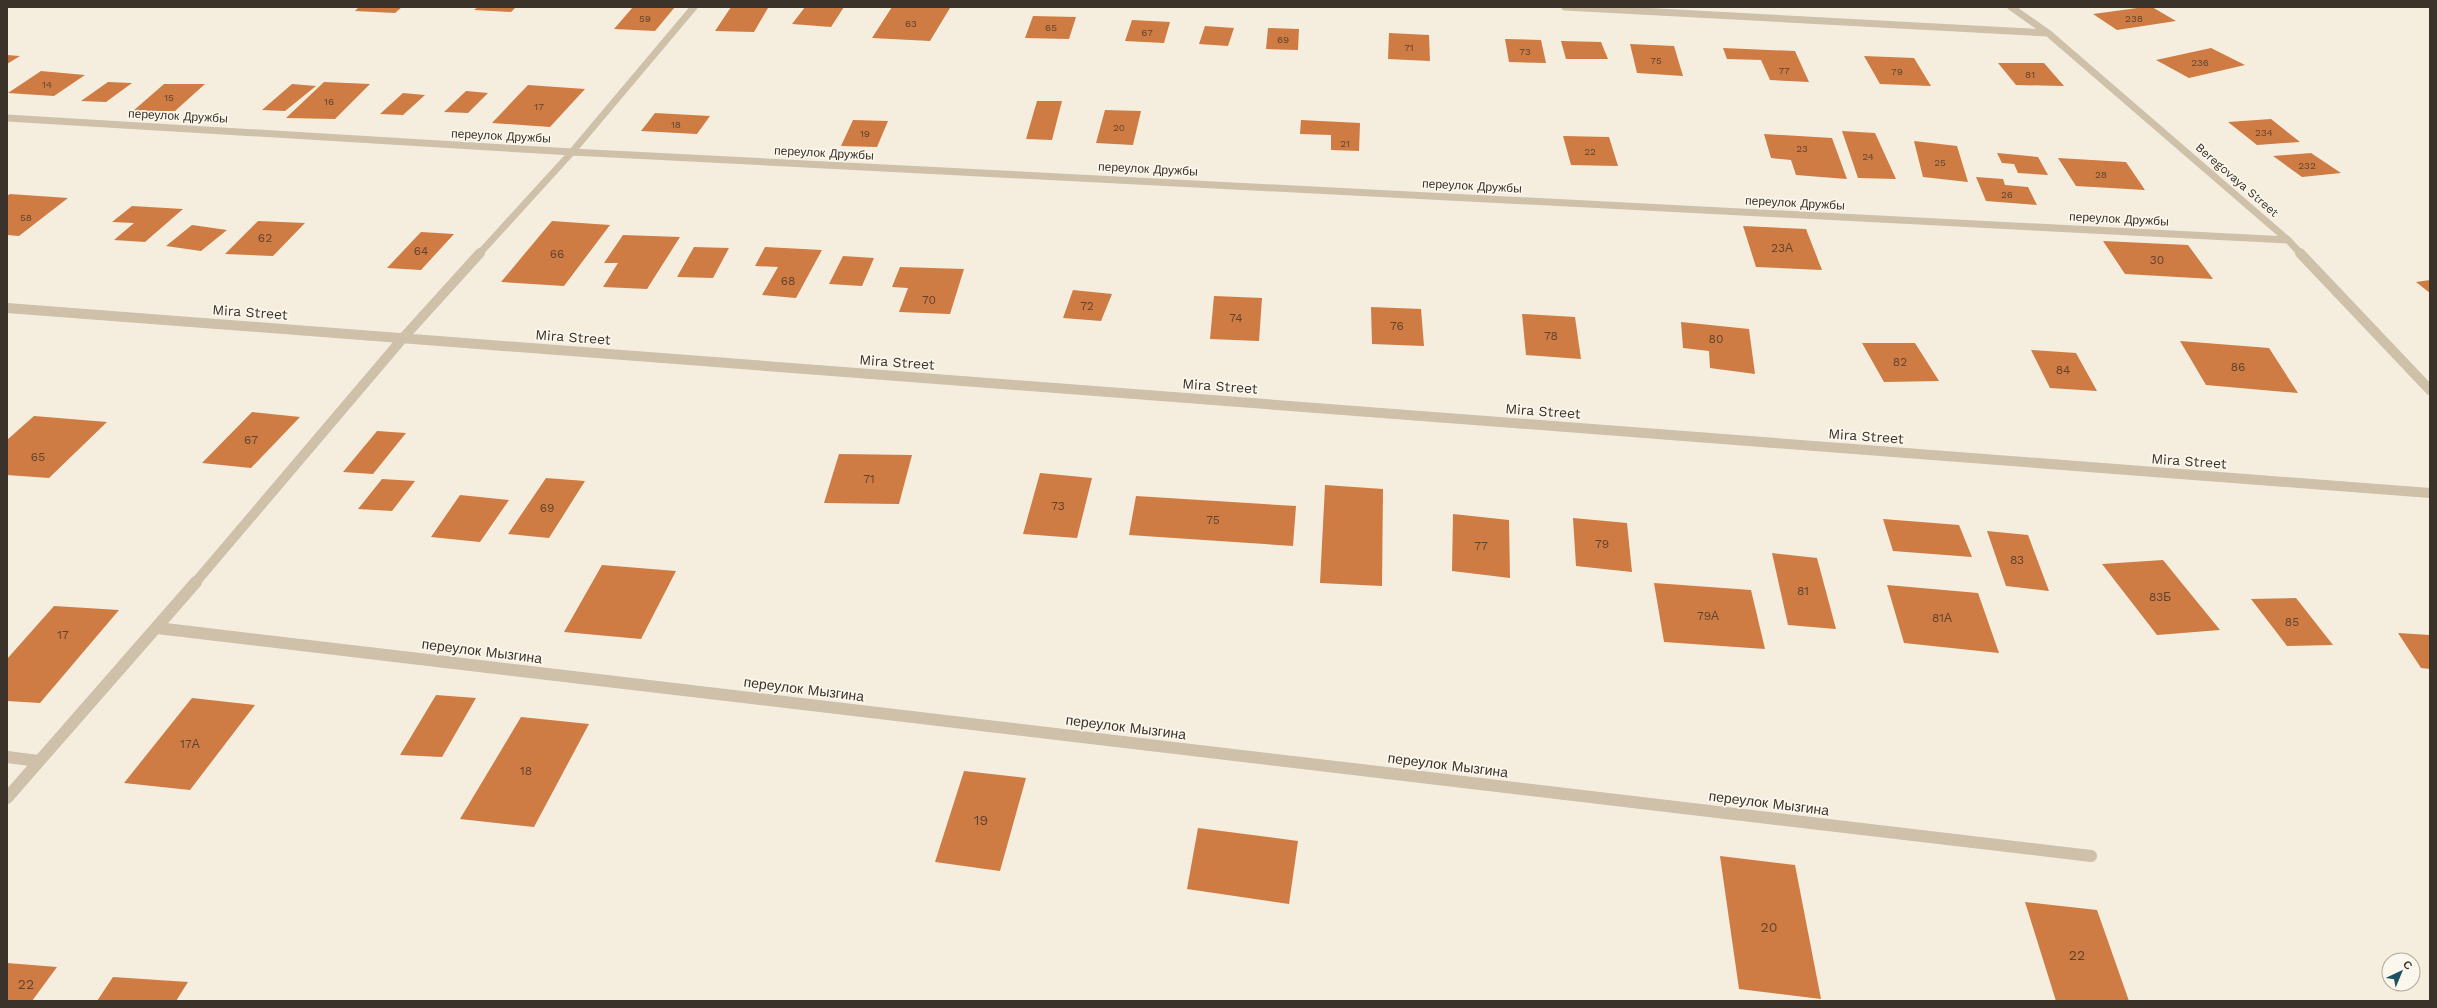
<svg xmlns="http://www.w3.org/2000/svg" width="2437" height="1008" viewBox="0 0 2437 1008" font-family="'Work Sans',sans-serif">
<style>
.building{fill:#ce7b44}
.lines{fill:none;stroke-linecap:round;stroke-linejoin:round}
.minor-far2{stroke:#cec0a9;stroke-width:7}
.minor-far1{stroke:#cec0a9;stroke-width:10}
.minor{stroke:#cec0a9;stroke-width:12}
.labels{text-anchor:middle;dominant-baseline:central;stroke-width:3.5;stroke-linejoin:round;paint-order:stroke}
.far-number-label{font-size:10px;fill:#604430}
.far-street-label{font-size:12px;fill:#3b322a;stroke:#fbf7ec}
.number-label{font-size:12px;fill:#604430}
.street-label{font-size:14px;fill:#3b322a;stroke:#fbf7ec}
.near-number-label{font-size:14px;fill:#604430}
</style>
<rect width="100%" height="100%" fill="#f5eedf"/>
<path class="building" d="M 359,7 L 402,7 L 395,13 L 355,11 Z
M 478,7 L 516,7 L 511,12 L 474,10 Z
M 633,7 L 675,7 L 655,31 L 614,29 Z
M 731,7 L 768,8 L 754,32 L 715,31 Z
M 805,7 L 844,7 L 831,27 L 792,24 Z
M 892,7 L 936,7 L 950,8 L 930,41 L 872,38 Z
M 2145,7 L 2152,7 L 2176,21 L 2117,30 L 2093,14 Z
M 1033,16 L 1076,17 L 1069,39 L 1025,38 Z
M 1132,20 L 1170,22 L 1164,43 L 1125,41 Z
M 1205,26 L 1234,28 L 1228,46 L 1199,44 Z
M 1268,28 L 1299,29 L 1298,50 L 1266,49 Z
M 1389,33 L 1429,35 L 1430,61 L 1388,59 Z
M 1505,39 L 1541,40 L 1546,63 L 1509,62 Z
M 1561,41 L 1601,42 L 1608,59 L 1566,59 Z
M 1630,44 L 1674,46 L 1683,76 L 1637,73 Z
M 1723,48 L 1795,51 L 1809,82 L 1770,80 L 1761,60 L 1727,59 Z
M 2211,48 L 2245,65 L 2189,78 L 2156,60 Z
M 7,55 L 20,56 L 7,64 Z
M 1864,56 L 1914,58 L 1931,86 L 1880,84 Z
M 1998,63 L 2044,63 L 2064,86 L 2016,85 Z
M 41,71 L 85,75 L 54,96 L 8,93 Z
M 108,82 L 132,83 L 106,102 L 81,101 Z
M 324,82 L 370,84 L 335,119 L 286,118 Z
M 164,84 L 205,84 L 175,111 L 133,111 Z
M 292,84 L 316,86 L 285,111 L 262,110 Z
M 528,85 L 585,89 L 550,127 L 492,123 Z
M 466,91 L 488,93 L 468,113 L 444,112 Z
M 403,93 L 425,95 L 403,115 L 380,114 Z
M 1037,101 L 1062,101 L 1052,140 L 1026,139 Z
M 1105,110 L 1141,111 L 1133,145 L 1096,143 Z
M 655,113 L 710,116 L 697,134 L 641,131 Z
M 2271,119 L 2300,142 L 2257,145 L 2228,122 Z
M 853,120 L 888,121 L 877,147 L 841,146 Z
M 1301,120 L 1360,123 L 1359,151 L 1331,150 L 1331,135 L 1300,134 Z
M 1842,131 L 1875,133 L 1896,179 L 1858,178 Z
M 1764,134 L 1832,138 L 1847,179 L 1796,175 L 1791,160 L 1771,158 Z
M 1563,136 L 1609,137 L 1618,166 L 1571,165 Z
M 1914,141 L 1957,146 L 1968,182 L 1923,177 Z
M 1997,153 L 2038,157 L 2048,175 L 2018,173 L 2014,164 L 2002,163 Z
M 2311,153 L 2341,173 L 2302,177 L 2273,156 Z
M 2058,158 L 2126,162 L 2145,190 L 2076,186 Z
M 1976,177 L 2003,179 L 2005,185 L 2028,187 L 2037,205 L 1986,201 Z
M 10,194 L 68,198 L 19,236 L 7,235 L 7,196 Z
M 132,206 L 183,209 L 145,242 L 114,240 L 134,223 L 112,222 Z
M 258,221 L 305,223 L 273,256 L 225,254 Z
M 552,221 L 610,225 L 564,286 L 501,282 Z
M 192,225 L 227,230 L 201,251 L 166,246 Z
M 1743,226 L 1806,229 L 1822,270 L 1756,267 Z
M 421,232 L 454,234 L 421,270 L 387,268 Z
M 623,235 L 680,237 L 647,289 L 603,287 L 618,263 L 604,263 Z
M 2103,241 L 2188,245 L 2213,279 L 2125,274 Z
M 694,247 L 729,248 L 713,278 L 677,277 Z
M 765,247 L 822,250 L 796,298 L 762,295 L 778,267 L 755,266 Z
M 843,256 L 874,258 L 862,286 L 829,284 Z
M 900,267 L 964,269 L 950,314 L 899,312 L 908,288 L 892,287 Z
M 2430,280 L 2430,293 L 2416,282 Z
M 1073,290 L 1112,294 L 1101,321 L 1063,318 Z
M 1214,296 L 1262,298 L 1259,341 L 1210,339 Z
M 1371,307 L 1421,309 L 1424,346 L 1372,344 Z
M 1522,314 L 1575,317 L 1581,359 L 1526,355 Z
M 1681,322 L 1749,329 L 1755,374 L 1710,368 L 1709,351 L 1683,348 Z
M 2180,341 L 2269,348 L 2298,393 L 2206,385 Z
M 1862,343 L 1915,343 L 1939,381 L 1884,382 Z
M 2031,350 L 2076,353 L 2097,391 L 2050,388 Z
M 252,412 L 300,417 L 251,468 L 202,463 Z
M 34,416 L 107,422 L 49,478 L 7,475 L 7,440 Z
M 377,431 L 406,433 L 373,474 L 343,472 Z
M 839,454 L 912,455 L 899,504 L 824,503 Z
M 1040,473 L 1092,478 L 1077,538 L 1023,534 Z
M 546,478 L 585,481 L 549,538 L 508,534 Z
M 382,479 L 415,481 L 392,511 L 358,509 Z
M 1325,485 L 1383,489 L 1382,586 L 1320,583 Z
M 460,495 L 509,500 L 480,542 L 431,537 Z
M 1136,496 L 1296,506 L 1293,546 L 1129,535 Z
M 1453,514 L 1509,520 L 1510,578 L 1452,571 Z
M 1573,518 L 1627,523 L 1632,572 L 1576,566 Z
M 1883,519 L 1959,525 L 1972,557 L 1893,551 Z
M 1987,531 L 2028,535 L 2049,591 L 2006,586 Z
M 1772,553 L 1817,558 L 1836,629 L 1788,625 Z
M 2163,560 L 2220,630 L 2157,635 L 2102,564 Z
M 602,565 L 676,571 L 641,639 L 564,632 Z
M 1654,583 L 1751,590 L 1765,649 L 1664,642 Z
M 1887,585 L 1978,593 L 1999,653 L 1904,643 Z
M 2296,598 L 2333,645 L 2287,646 L 2251,599 Z
M 54,606 L 119,610 L 40,703 L 7,701 L 7,659 Z
M 2398,633 L 2430,635 L 2430,669 L 2421,668 Z
M 436,695 L 476,698 L 442,757 L 400,755 Z
M 192,698 L 255,705 L 190,790 L 124,783 Z
M 521,717 L 589,724 L 534,827 L 460,819 Z
M 964,771 L 1026,778 L 1000,871 L 935,862 Z
M 1198,828 L 1298,841 L 1289,904 L 1187,889 Z
M 1720,856 L 1795,865 L 1821,999 L 1739,989 Z
M 2025,902 L 2097,910 L 2129,1001 L 2056,1001 Z
M 7,963 L 57,967 L 32,1001 L 7,1001 Z
M 113,977 L 188,982 L 176,1001 L 97,1001 Z"/>
<g class="lines">
<path class="minor-far2" d="M 1565,7 L 2048,33
M 2011,7 L 2048,33 L 2288,240 L 2301,254
M 7,118 L 572,152 L 2288,240
M 479,254 L 572,152 L 694,7"/>
<path class="minor-far1" d="M 2300,253 L 2430,390
M 7,308 L 2430,493
M 195,583 L 403,338 L 480,253"/>
<path class="minor" d="M 157,628 L 2091,856
M 7,757 L 39,761
M 7,798 L 196,582"/>
</g>
<g class="labels">
<g class="far-number-label">
<text x="645" y="18">59</text>
<text x="2134" y="18">238</text>
<text x="911" y="23">63</text>
<text x="1051" y="27">65</text>
<text x="1147" y="32">67</text>
<text x="1283" y="39">69</text>
<text x="1409" y="47">71</text>
<text x="1525" y="51">73</text>
<text x="1656" y="60">75</text>
<text x="2200" y="62">236</text>
<text x="1784" y="70">77</text>
<text x="1897" y="71">79</text>
<text x="2030" y="74">81</text>
<text x="47" y="84">14</text>
<text x="169" y="97">15</text>
<text x="329" y="101">16</text>
<text x="539" y="106">17</text>
<text x="676" y="124">18</text>
<text x="1119" y="127">20</text>
<text x="2264" y="132">234</text>
<text x="865" y="133">19</text>
<text x="1345" y="143">21</text>
<text x="1802" y="148">23</text>
<text x="1590" y="151">22</text>
<text x="1868" y="156">24</text>
<text x="1940" y="162">25</text>
<text x="2307" y="165">232</text>
<text x="2101" y="174">28</text>
<text x="2007" y="194">26</text>
<text x="26" y="217">58</text>
</g>
<g class="far-street-label">
<text transform="translate(178 116) rotate(3)">переулок Дружбы</text>
<text transform="translate(501 136) rotate(3)">переулок Дружбы</text>
<text transform="translate(824 153) rotate(3)">переулок Дружбы</text>
<text transform="translate(1148 169) rotate(3)">переулок Дружбы</text>
<text transform="translate(2237 180) rotate(41)">Beregovaya Street</text>
<text transform="translate(1472 186) rotate(3)">переулок Дружбы</text>
<text transform="translate(1795 203) rotate(3)">переулок Дружбы</text>
<text transform="translate(2119 219) rotate(3)">переулок Дружбы</text>
</g>
<g class="number-label">
<text x="265" y="238">62</text>
<text x="1782" y="248">23А</text>
<text x="421" y="251">64</text>
<text x="557" y="254">66</text>
<text x="2157" y="260">30</text>
<text x="788" y="281">68</text>
<text x="929" y="300">70</text>
<text x="1087" y="306">72</text>
<text x="1236" y="318">74</text>
<text x="1397" y="326">76</text>
<text x="1551" y="336">78</text>
<text x="1716" y="339">80</text>
<text x="1900" y="362">82</text>
<text x="2238" y="367">86</text>
<text x="2063" y="370">84</text>
<text x="251" y="440">67</text>
<text x="38" y="457">65</text>
<text x="869" y="479">71</text>
<text x="1058" y="506">73</text>
<text x="547" y="508">69</text>
<text x="1213" y="520">75</text>
<text x="1602" y="544">79</text>
<text x="1481" y="546">77</text>
<text x="2017" y="560">83</text>
<text x="1803" y="591">81</text>
<text x="2160" y="597">83Б</text>
<text x="1708" y="616">79А</text>
<text x="1942" y="618">81А</text>
<text x="2292" y="622">85</text>
<text x="63" y="635">17</text>
<text x="190" y="744">17А</text>
<text x="526" y="771">18</text>
</g>
<g class="street-label">
<text transform="translate(250 312) rotate(4)">Mira Street</text>
<text transform="translate(573 337) rotate(4)">Mira Street</text>
<text transform="translate(897 362) rotate(4)">Mira Street</text>
<text transform="translate(1220 386) rotate(4)">Mira Street</text>
<text transform="translate(1543 411) rotate(4)">Mira Street</text>
<text transform="translate(1866 436) rotate(4)">Mira Street</text>
<text transform="translate(2189 461) rotate(4)">Mira Street</text>
<text transform="translate(482 651) rotate(7)">переулок Мызгина</text>
<text transform="translate(804 689) rotate(7)">переулок Мызгина</text>
<text transform="translate(1126 727) rotate(7)">переулок Мызгина</text>
<text transform="translate(1448 765) rotate(7)">переулок Мызгина</text>
<text transform="translate(1769 803) rotate(7)">переулок Мызгина</text>
</g>
<g class="near-number-label">
<text x="981" y="820">19</text>
<text x="1769" y="927">20</text>
<text x="2077" y="955">22</text>
<text x="26" y="984">22</text>
</g>
</g>
<rect width="2437" height="1008" fill="none" stroke="#3b322a" stroke-width="16"/>
<g transform="translate(2401 972) rotate(44)"><circle r="19" fill="#fbf7ec" stroke="#aea89e"/>
<path d="M0-3L7 15L0 10L-7 15Z" fill="#1c5160"/>
<text y="-6" font-size="11" font-weight="bold" text-anchor="middle" fill="#3b322a">С</text>
</g>
</svg>
